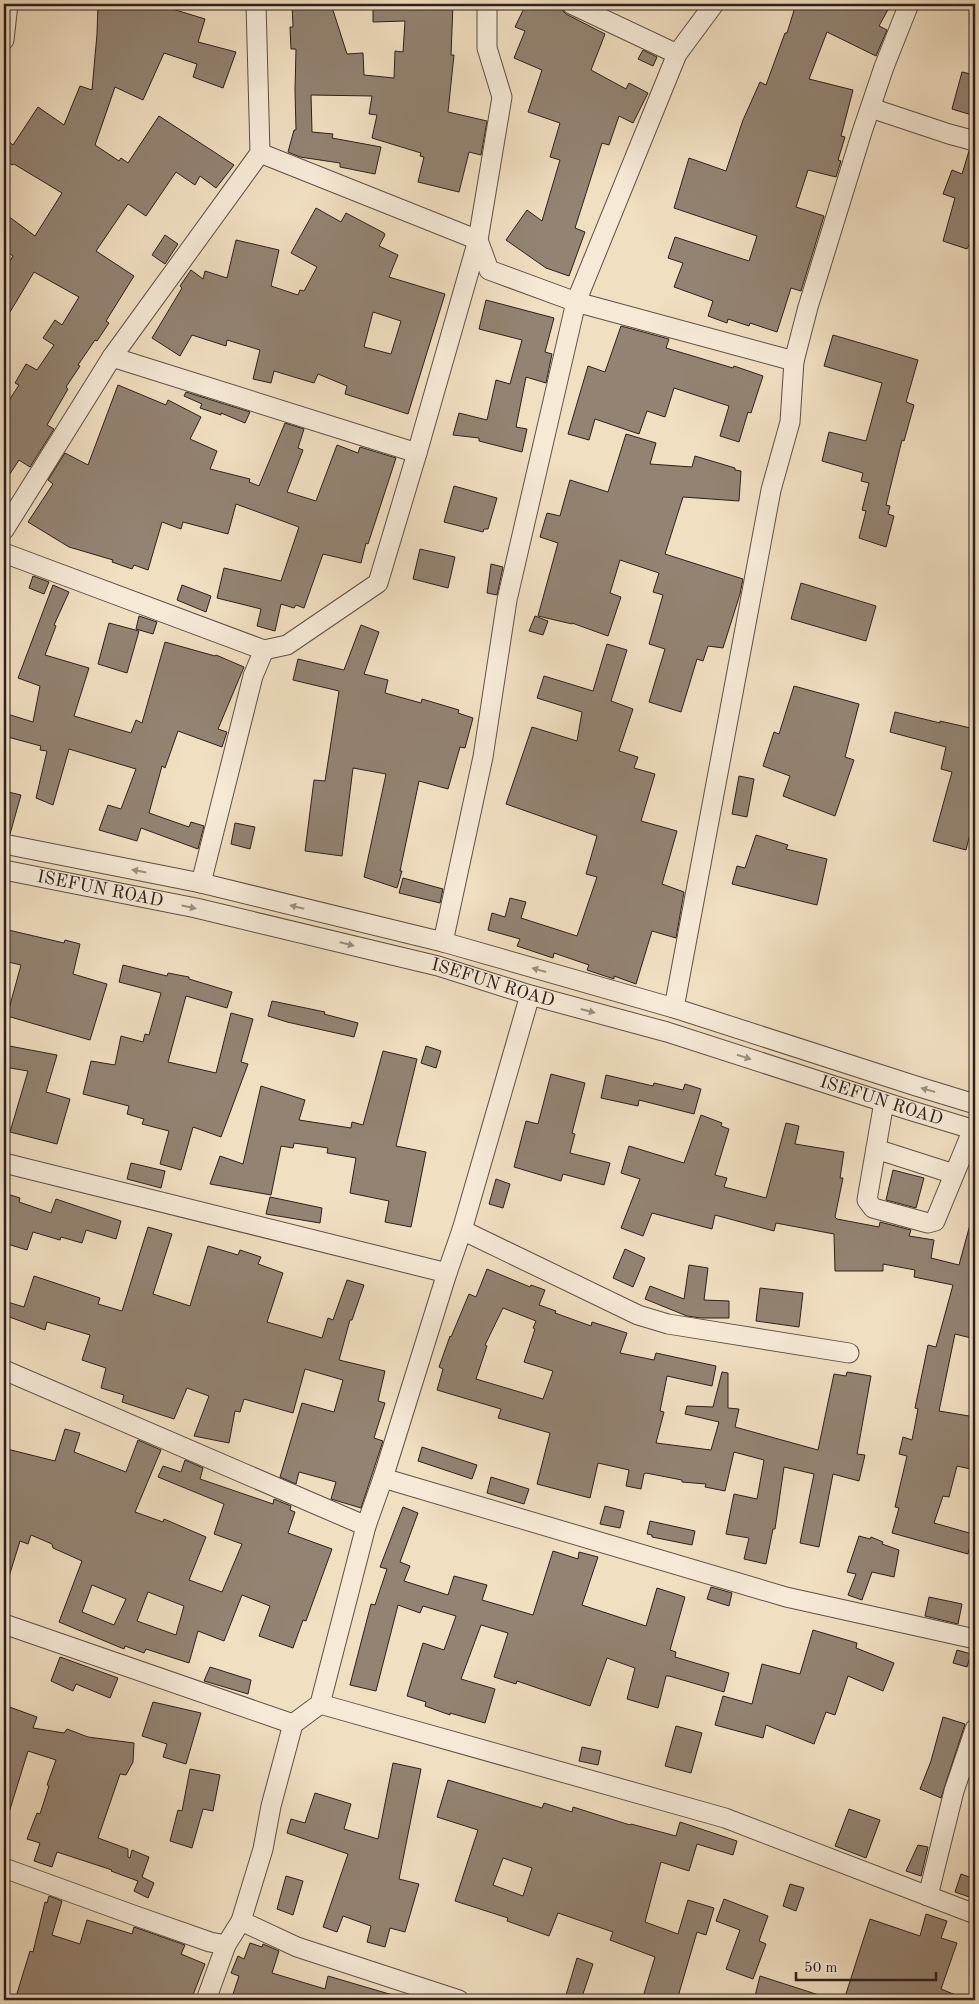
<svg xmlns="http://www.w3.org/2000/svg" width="979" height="2004" viewBox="0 0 979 2004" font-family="'Old Standard TT',serif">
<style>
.building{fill:#938372;stroke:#2d201b;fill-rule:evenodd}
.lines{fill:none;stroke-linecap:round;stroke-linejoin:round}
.minor-casing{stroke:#5e5045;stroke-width:21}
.minor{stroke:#f6ead7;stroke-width:19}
.oneway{fill:#9c8f82}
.labels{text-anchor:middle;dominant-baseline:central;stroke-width:4;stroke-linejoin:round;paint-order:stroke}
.street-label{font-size:18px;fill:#2d201b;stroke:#f6ead7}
</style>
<rect width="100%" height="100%" fill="#f1dfc2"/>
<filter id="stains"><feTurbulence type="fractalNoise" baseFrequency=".004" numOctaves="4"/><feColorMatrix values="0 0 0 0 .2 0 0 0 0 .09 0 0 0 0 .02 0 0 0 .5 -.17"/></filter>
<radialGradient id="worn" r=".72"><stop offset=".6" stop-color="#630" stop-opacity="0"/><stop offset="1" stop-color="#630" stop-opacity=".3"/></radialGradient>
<path class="building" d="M 98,4 L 156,4 L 205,19 L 198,42 L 236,52 L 223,88 L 193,77 L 197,64 L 164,53 L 143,100 L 115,87 L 95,145 L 119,161 L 121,158 L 128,163 L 159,116 L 234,165 L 216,188 L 200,176 L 195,185 L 176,172 L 146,216 L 128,204 L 96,251 L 134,276 L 106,321 L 109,323 L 97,341 L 95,340 L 78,365 L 80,366 L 66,387 L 68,389 L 47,425 L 54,429 L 30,467 L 19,460 L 4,483 L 4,408 L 19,385 L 15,383 L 26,364 L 37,370 L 54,345 L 43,338 L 55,320 L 62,325 L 79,297 L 34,272 L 4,322 L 4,271 L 13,256 L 4,250 L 4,213 L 35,236 L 62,193 L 14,164 L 12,165 L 4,159 L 4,138 L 13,145 L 38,107 L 64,125 L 80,86 L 92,90 L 97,34 Z
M 292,4 L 331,4 L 347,54 L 363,53 L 364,75 L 394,78 L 395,51 L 403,52 L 405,21 L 373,22 L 373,4 L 453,4 L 451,55 L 454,55 L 448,112 L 487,121 L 481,155 L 469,152 L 459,192 L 418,182 L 424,157 L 420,156 L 421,153 L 372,138 L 377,115 L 369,114 L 372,96 L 311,95 L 312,132 L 333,134 L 332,138 L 381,147 L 375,174 L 340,167 L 340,163 L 300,157 L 288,152 L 294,130 L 296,130 L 295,90 L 296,49 L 291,49 L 290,27 L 293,27 Z
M 526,4 L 550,4 L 561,9 L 566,14 L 605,34 L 591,70 L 626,89 L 629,83 L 648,93 L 633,123 L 619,116 L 609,145 L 602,143 L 575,228 L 585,232 L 569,276 L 546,268 L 506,240 L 527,210 L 542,221 L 560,160 L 550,157 L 560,123 L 528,112 L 542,70 L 514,58 L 525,31 L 515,27 Z
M 796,4 L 891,4 L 879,26 L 887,30 L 876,56 L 827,32 L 809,79 L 853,90 L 841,136 L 845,137 L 838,160 L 841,161 L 836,177 L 808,170 L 796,207 L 824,216 L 801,291 L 791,288 L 777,332 L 750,323 L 749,326 L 728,319 L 727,323 L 708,316 L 713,301 L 674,287 L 683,263 L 668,258 L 675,237 L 749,261 L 757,236 L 674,208 L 689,158 L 726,171 L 743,120 L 760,82 L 766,85 L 785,33 L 787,33 Z
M 643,50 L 657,57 L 653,66 L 638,59 Z
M 962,72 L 975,75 L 975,116 L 952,109 Z
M 969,151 L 975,152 L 975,247 L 969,245 L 967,249 L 943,241 L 955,198 L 943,194 L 952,170 L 962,174 Z
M 316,208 L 341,222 L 346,213 L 384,233 L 385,235 L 379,246 L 398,255 L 389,277 L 445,294 L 408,414 L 345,394 L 347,386 L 318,374 L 314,383 L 274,371 L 271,383 L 253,379 L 260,350 L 227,340 L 226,346 L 192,335 L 180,356 L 152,338 L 182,288 L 180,286 L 191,270 L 203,279 L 205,271 L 227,278 L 236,240 L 279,250 L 271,286 L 298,295 L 300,290 L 304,291 L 317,267 L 291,253 ZM 373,312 L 401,321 L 391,354 L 364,347 Z
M 165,235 L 178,244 L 165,264 L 152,255 Z
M 486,300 L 554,318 L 545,352 L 552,354 L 546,383 L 526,377 L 516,427 L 527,429 L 522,452 L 479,441 L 479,438 L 453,435 L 459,413 L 487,420 L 496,380 L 510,384 L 522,340 L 479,329 Z
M 621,326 L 669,339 L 666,348 L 733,368 L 734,366 L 763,376 L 751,413 L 748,412 L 739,442 L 720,436 L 729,406 L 674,388 L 665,417 L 647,411 L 639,434 L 595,419 L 589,440 L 568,434 L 588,366 L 605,372 Z
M 833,335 L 918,360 L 906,402 L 914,405 L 904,441 L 902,440 L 886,505 L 890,506 L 888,514 L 894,516 L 886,547 L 859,538 L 866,511 L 862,510 L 869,483 L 861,481 L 863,473 L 822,461 L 829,432 L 866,441 L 882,383 L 824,366 Z
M 118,385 L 166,405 L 168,400 L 201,417 L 190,439 L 217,451 L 210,469 L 250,479 L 249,482 L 259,486 L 285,423 L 304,429 L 298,448 L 303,450 L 287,492 L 316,501 L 337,445 L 358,453 L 360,447 L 396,458 L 368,544 L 366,543 L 361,563 L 323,554 L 304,608 L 296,605 L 294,608 L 281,604 L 275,631 L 257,626 L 261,609 L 217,598 L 224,568 L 281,581 L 299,527 L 236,504 L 228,534 L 183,522 L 181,529 L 162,522 L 148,570 L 134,565 L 132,569 L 112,562 L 113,560 L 69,547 L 28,522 L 53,484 L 48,480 L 65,453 L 88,465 Z
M 186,392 L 250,412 L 245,423 L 221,413 L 221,415 L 200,408 L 202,404 L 184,396 Z
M 626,434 L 656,443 L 650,464 L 692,467 L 695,456 L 735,468 L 735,470 L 741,471 L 739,501 L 683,497 L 665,554 L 743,579 L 740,594 L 723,648 L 708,646 L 703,661 L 697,659 L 681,712 L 649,702 L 665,649 L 649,644 L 663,595 L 653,592 L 659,573 L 620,560 L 610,593 L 621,597 L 608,636 L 572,623 L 572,624 L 538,616 L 558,543 L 540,537 L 547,513 L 560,516 L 570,480 L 608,492 Z
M 454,486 L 497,498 L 488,529 L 484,529 L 483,532 L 444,522 Z
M 420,549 L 455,557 L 448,588 L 413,579 Z
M 491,564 L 503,567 L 497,595 L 487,593 Z
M 33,576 L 49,582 L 44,594 L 29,588 Z
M 801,583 L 876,606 L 866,641 L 791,619 Z
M 53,585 L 69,592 L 54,625 L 56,626 L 45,655 L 89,668 L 74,716 L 131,733 L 136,720 L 142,723 L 165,642 L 215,656 L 216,655 L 244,667 L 218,729 L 227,732 L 222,747 L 178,731 L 165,768 L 162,766 L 149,813 L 189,827 L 191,822 L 204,826 L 198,849 L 141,828 L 137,841 L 99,830 L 108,805 L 121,809 L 136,769 L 69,749 L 53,805 L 36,798 L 47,751 L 40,750 L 41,746 L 4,736 L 4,713 L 33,722 L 40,686 L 18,678 Z
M 182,585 L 211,596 L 206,612 L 177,600 Z
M 139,616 L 157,622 L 153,634 L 136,629 Z
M 535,616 L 548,621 L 543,635 L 529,631 Z
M 109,623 L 139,631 L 127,673 L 98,664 Z
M 361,625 L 379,632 L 364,674 L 388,680 L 385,693 L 421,703 L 422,699 L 459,710 L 458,713 L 473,718 L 465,748 L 460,747 L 448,789 L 419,781 L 400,871 L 402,871 L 397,888 L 364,877 L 386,774 L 353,768 L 342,856 L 305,851 L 314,780 L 325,781 L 339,691 L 293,680 L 298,659 L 344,670 Z
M 607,644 L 627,650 L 611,701 L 633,709 L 619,751 L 638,757 L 634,768 L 655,774 L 641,821 L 677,831 L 662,884 L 684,892 L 676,938 L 652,931 L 636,984 L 614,976 L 614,979 L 587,970 L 589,965 L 554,953 L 553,958 L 517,946 L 520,939 L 488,930 L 492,913 L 505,917 L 510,898 L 526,902 L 521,918 L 577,936 L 597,877 L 586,874 L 597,836 L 506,804 L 532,727 L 577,741 L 582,712 L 537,698 L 544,676 L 593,691 Z
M 794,686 L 859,704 L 845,757 L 854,760 L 835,816 L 783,796 L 790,776 L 763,766 L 774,732 L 779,734 Z
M 895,712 L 940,723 L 940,721 L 975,729 L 975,814 L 966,850 L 933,841 L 952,772 L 941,769 L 946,747 L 890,732 Z
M 739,776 L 754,779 L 747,817 L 732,814 Z
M 4,791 L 21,795 L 10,834 L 4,833 Z
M 235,823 L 255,827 L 250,849 L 231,844 Z
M 756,835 L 788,845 L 786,849 L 827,859 L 817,905 L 732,884 L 737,866 L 745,868 Z
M 403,878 L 443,889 L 440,903 L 399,893 Z
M 4,929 L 64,943 L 65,940 L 80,944 L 73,974 L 107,984 L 90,1040 L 7,1016 L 21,965 L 4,961 Z
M 123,965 L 167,976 L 168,973 L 189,977 L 189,979 L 232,992 L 227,1008 L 186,996 L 168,1062 L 216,1073 L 231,1013 L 253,1019 L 241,1062 L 248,1064 L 221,1137 L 193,1127 L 181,1170 L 160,1164 L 169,1131 L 142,1124 L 144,1119 L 127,1114 L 129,1106 L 83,1094 L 91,1061 L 115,1065 L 121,1036 L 143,1042 L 145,1034 L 149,1035 L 161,993 L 119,982 Z
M 272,1001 L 325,1012 L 324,1014 L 358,1023 L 354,1037 L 287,1022 L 268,1016 Z
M 4,1045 L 57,1055 L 46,1092 L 70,1099 L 57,1144 L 10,1132 L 28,1071 L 4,1067 Z
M 426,1046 L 441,1051 L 436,1068 L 421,1063 Z
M 383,1051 L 417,1059 L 396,1146 L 426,1152 L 411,1227 L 385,1222 L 389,1201 L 350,1193 L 356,1158 L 327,1153 L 328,1148 L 294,1143 L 293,1148 L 281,1146 L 271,1195 L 210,1184 L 220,1156 L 243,1164 L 261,1086 L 305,1100 L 299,1120 L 351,1128 L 352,1122 L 363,1125 Z
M 551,1074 L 585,1083 L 572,1133 L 575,1134 L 570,1153 L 610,1163 L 604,1185 L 563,1174 L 561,1181 L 514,1167 L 526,1121 L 538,1124 Z
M 606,1075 L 653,1086 L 654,1083 L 683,1090 L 685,1084 L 701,1089 L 694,1114 L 639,1100 L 638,1106 L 601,1098 Z
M 701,1115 L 722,1123 L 721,1126 L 729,1129 L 715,1175 L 727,1178 L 724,1187 L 766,1198 L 786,1123 L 799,1126 L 795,1144 L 844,1152 L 840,1178 L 843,1178 L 835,1217 L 837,1219 L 879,1227 L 880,1222 L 911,1230 L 909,1236 L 934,1240 L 931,1258 L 959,1265 L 971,1221 L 975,1222 L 975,1322 L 971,1338 L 955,1334 L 939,1411 L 975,1417 L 975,1470 L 957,1466 L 949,1497 L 943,1496 L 934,1523 L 973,1534 L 968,1554 L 892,1533 L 899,1508 L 895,1507 L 907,1456 L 899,1454 L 903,1437 L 912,1440 L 918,1409 L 915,1408 L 928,1345 L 936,1347 L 953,1285 L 914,1277 L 915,1270 L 883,1264 L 883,1271 L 835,1271 L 834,1234 L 776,1223 L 774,1231 L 715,1215 L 712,1229 L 652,1213 L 643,1236 L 621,1228 L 640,1179 L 621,1173 L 629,1146 L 684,1163 Z
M 131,1163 L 165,1171 L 161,1188 L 127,1179 Z
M 893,1170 L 924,1178 L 916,1208 L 886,1200 Z
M 496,1179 L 510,1184 L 503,1208 L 489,1204 Z
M 4,1193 L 20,1198 L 19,1202 L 51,1213 L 56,1199 L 121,1221 L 116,1239 L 86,1230 L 82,1243 L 61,1237 L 60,1240 L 33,1232 L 27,1250 L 4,1243 Z
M 270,1197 L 322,1208 L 320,1223 L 266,1214 Z
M 148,1227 L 172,1234 L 153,1294 L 190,1306 L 208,1246 L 238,1255 L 240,1250 L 261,1257 L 258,1264 L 283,1273 L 267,1322 L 322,1338 L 328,1318 L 333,1320 L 347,1280 L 364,1285 L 352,1320 L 350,1320 L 339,1360 L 385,1371 L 378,1401 L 385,1403 L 374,1438 L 383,1441 L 361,1508 L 331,1499 L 336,1482 L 299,1472 L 296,1484 L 280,1477 L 302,1403 L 334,1412 L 343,1380 L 305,1369 L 293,1413 L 244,1399 L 240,1412 L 235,1411 L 229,1443 L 194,1436 L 209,1396 L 187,1388 L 174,1419 L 122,1402 L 124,1395 L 101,1388 L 106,1368 L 82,1360 L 90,1335 L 47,1322 L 45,1330 L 4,1315 L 4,1301 L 24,1307 L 34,1276 L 100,1298 L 98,1304 L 122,1311 Z
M 625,1249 L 645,1258 L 633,1287 L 613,1278 Z
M 689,1265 L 708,1268 L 704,1300 L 729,1301 L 729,1318 L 701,1318 L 687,1316 L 645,1299 L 650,1286 L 684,1299 Z
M 487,1269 L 530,1287 L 531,1285 L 545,1290 L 539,1305 L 556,1311 L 555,1313 L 591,1326 L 592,1322 L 627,1333 L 620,1353 L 654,1360 L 656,1353 L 716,1366 L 712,1386 L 667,1376 L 660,1411 L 664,1412 L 656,1443 L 711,1450 L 719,1422 L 685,1414 L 687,1406 L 713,1407 L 722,1372 L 728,1373 L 728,1408 L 739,1409 L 735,1427 L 818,1450 L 834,1374 L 846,1376 L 847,1372 L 871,1376 L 857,1454 L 865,1455 L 859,1481 L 833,1474 L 819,1547 L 800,1543 L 814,1474 L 784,1467 L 775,1529 L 773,1529 L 766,1564 L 744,1559 L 749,1538 L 726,1534 L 734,1494 L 757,1499 L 764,1460 L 734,1452 L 725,1491 L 705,1487 L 706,1484 L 682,1482 L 682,1480 L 646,1473 L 644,1474 L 641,1489 L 626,1486 L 629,1470 L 598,1463 L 590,1498 L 537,1484 L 550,1433 L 498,1418 L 501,1409 L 437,1390 L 443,1369 L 439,1367 L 450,1336 L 451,1337 L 469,1294 L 476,1297 ZM 503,1308 L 536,1321 L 533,1328 L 535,1329 L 524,1362 L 553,1371 L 543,1399 L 476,1379 L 487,1346 L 485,1345 Z
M 760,1288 L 803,1293 L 799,1327 L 756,1321 Z
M 65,1429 L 80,1433 L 74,1452 L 126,1472 L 138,1440 L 161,1450 L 135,1512 L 163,1522 L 164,1519 L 206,1537 L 189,1580 L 222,1592 L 242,1544 L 214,1534 L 224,1504 L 158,1477 L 163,1466 L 181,1472 L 185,1460 L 203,1468 L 200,1479 L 273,1504 L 274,1499 L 291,1506 L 290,1510 L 295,1512 L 288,1533 L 332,1549 L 306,1621 L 303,1620 L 293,1648 L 259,1636 L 270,1606 L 242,1595 L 224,1641 L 198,1631 L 189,1663 L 146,1649 L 144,1653 L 125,1646 L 124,1649 L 59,1622 L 82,1561 L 53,1548 L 52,1544 L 31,1535 L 28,1544 L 20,1541 L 7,1583 L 4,1582 L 4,1461 L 7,1449 L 55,1461 ZM 92,1585 L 126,1599 L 114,1625 L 82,1612 ZM 148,1592 L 184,1606 L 176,1635 L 137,1621 Z
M 422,1447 L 477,1465 L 472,1479 L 418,1461 Z
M 491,1477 L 529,1489 L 524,1504 L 487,1493 Z
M 605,1506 L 624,1511 L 620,1528 L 600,1524 Z
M 403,1507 L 418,1513 L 400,1562 L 410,1566 L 404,1581 L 448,1595 L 454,1576 L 487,1585 L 482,1600 L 533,1615 L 553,1551 L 578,1559 L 579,1552 L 598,1557 L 582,1605 L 646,1626 L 657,1588 L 685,1597 L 670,1650 L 676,1652 L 675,1657 L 729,1673 L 724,1692 L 669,1676 L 666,1676 L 658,1708 L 627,1699 L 635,1668 L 607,1658 L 590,1706 L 517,1681 L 516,1684 L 494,1677 L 508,1633 L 481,1625 L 461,1679 L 495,1689 L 485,1723 L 450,1713 L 450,1715 L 425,1706 L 426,1702 L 407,1696 L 423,1643 L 444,1650 L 456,1616 L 423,1606 L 420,1613 L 398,1605 L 376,1691 L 350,1685 L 371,1604 L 375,1605 L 387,1569 L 380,1567 Z
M 650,1521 L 695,1531 L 692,1545 L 652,1537 L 652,1535 L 647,1534 Z
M 859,1536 L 870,1539 L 871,1537 L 883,1542 L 882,1544 L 899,1550 L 894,1577 L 872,1572 L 862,1600 L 848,1595 L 856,1574 L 847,1572 Z
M 711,1587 L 732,1593 L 729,1606 L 707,1599 Z
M 929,1597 L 962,1604 L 958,1624 L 925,1616 Z
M 813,1630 L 857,1643 L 856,1648 L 894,1663 L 883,1691 L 848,1676 L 835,1715 L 826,1712 L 814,1744 L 766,1725 L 763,1738 L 715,1725 L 723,1696 L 752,1704 L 762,1664 L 800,1674 Z
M 957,1650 L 971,1654 L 967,1667 L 953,1663 Z
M 60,1657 L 118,1678 L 110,1698 L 76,1684 L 73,1691 L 51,1681 Z
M 210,1667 L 251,1680 L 248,1694 L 204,1681 Z
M 153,1702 L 201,1713 L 186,1764 L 163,1757 L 167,1744 L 142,1736 Z
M 4,1705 L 37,1717 L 33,1728 L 64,1733 L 67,1729 L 88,1737 L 134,1743 L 133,1762 L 126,1775 L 120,1774 L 98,1838 L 128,1849 L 128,1857 L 130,1858 L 132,1850 L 149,1857 L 142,1877 L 154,1883 L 148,1898 L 134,1891 L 138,1881 L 111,1871 L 112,1870 L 57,1852 L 52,1867 L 34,1861 L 40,1843 L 27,1839 L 37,1813 L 40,1814 L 49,1786 L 47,1785 L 56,1760 L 28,1751 L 7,1819 L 4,1818 Z
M 943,1717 L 965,1724 L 941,1798 L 920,1789 L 931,1761 Z
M 676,1726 L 702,1733 L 691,1773 L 665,1766 Z
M 582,1747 L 601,1751 L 598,1765 L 579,1761 Z
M 393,1763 L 421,1769 L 399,1879 L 419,1884 L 405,1932 L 390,1928 L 385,1947 L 367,1942 L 371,1926 L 343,1916 L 337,1932 L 323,1927 L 348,1854 L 287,1833 L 291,1819 L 305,1823 L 315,1793 L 351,1804 L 344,1829 L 378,1839 Z
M 190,1769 L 220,1775 L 213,1811 L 203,1809 L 192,1848 L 170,1841 L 178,1810 L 182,1811 Z
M 448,1780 L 542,1808 L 544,1803 L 572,1812 L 573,1807 L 630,1825 L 631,1824 L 676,1836 L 680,1822 L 737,1841 L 733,1855 L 697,1844 L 689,1871 L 661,1862 L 645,1922 L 678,1934 L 688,1900 L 714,1908 L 706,1935 L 697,1932 L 677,2000 L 642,2000 L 655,1957 L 610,1940 L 613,1932 L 558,1913 L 549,1936 L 507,1921 L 508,1918 L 455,1901 L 478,1830 L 437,1817 ZM 503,1858 L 532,1868 L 523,1896 L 493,1885 Z
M 849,1809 L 880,1820 L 866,1858 L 835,1846 Z
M 918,1845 L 928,1847 L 921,1876 L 906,1871 Z
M 961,1874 L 975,1879 L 975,1899 L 955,1892 Z
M 286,1876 L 303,1881 L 293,1915 L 277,1909 Z
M 790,1884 L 804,1888 L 796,1911 L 783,1906 Z
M 49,1896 L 62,1901 L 52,1935 L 80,1944 L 87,1920 L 132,1934 L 134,1927 L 185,1945 L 181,1954 L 205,1964 L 191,2000 L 15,2000 L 30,1951 L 33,1952 L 45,1902 L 47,1903 Z
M 724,1899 L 768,1916 L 759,1941 L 766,1944 L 753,1979 L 726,1969 L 740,1930 L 716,1921 Z
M 926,1914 L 947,1921 L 941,1938 L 957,1943 L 941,1989 L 968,2000 L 844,2000 L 870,1919 L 920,1936 Z
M 250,1943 L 262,1947 L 263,1944 L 279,1951 L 272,1973 L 325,1989 L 328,1976 L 396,1996 L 396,2000 L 231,2000 L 239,1976 L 231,1973 L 238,1956 L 244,1959 Z
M 577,1958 L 593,1964 L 581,2000 L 566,1995 Z
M 760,1976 L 825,1997 L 825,2000 L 754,2000 Z"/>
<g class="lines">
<defs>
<g id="minor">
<path d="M 571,4 L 677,54"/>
<path d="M 4,40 L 8,4"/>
<path d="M 871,108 L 949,134 L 975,141"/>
<path d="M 260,153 L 478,240 L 489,270 L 576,302 L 794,361"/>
<path d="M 112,357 L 417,453"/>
<path d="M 4,530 L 112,357 L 260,153 L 256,4"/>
<path d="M 4,553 L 264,650 L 287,645 L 378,583 L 417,453 L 478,240 L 502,97 L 487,48 L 487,4"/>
<path d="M 4,844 L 201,883 L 443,942 L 674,1008 L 916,1086 L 975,1104"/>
<path id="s1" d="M 4,870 L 196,908 L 438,966 L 530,995 L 667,1032 L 909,1110 L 975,1130"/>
<path d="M 201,883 L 253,676 L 264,650"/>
<path d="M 443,942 L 483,757 L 507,600 L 576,302 L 677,54 L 714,4"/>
<path d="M 674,1008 L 771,490 L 790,422 L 794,361 L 808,307 L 862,132 L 884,67 L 909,4"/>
<path d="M 884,1102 L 868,1194 L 867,1200 L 873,1208 L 928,1223 L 935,1221 L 973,1129"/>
<path d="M 876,1149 L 954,1174"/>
<path d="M 4,1163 L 447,1273"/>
<path d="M 462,1230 L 638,1315 L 668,1324 L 849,1353"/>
<path d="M 4,1370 L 366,1526"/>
<path d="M 383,1478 L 786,1597 L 975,1639"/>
<path d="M 4,1624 L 293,1724"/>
<path d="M 320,1704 L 725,1818 L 975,1914"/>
<path d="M 4,1868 L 136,1916 L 210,1942 L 226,1945"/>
<path d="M 928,1896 L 954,1791 L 975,1729"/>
<path d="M 241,1921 L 297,1947 L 459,2000"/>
<path d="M 206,2000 L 226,1945 L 241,1921 L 263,1849 L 271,1806 L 293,1724 L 320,1704 L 366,1526 L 383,1478 L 447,1273 L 462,1230 L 530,995"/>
</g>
</defs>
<use href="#minor" class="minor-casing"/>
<use href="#minor" class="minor"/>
</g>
<defs><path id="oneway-solid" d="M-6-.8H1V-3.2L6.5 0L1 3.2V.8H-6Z" transform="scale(1.25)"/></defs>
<g class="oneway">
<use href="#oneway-solid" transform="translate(139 871) rotate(-169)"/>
<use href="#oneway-solid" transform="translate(189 907) rotate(12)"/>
<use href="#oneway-solid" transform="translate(297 907) rotate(-166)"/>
<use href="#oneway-solid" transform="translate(347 944) rotate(14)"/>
<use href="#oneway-solid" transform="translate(539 970) rotate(-164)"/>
<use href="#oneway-solid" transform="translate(588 1011) rotate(15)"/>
<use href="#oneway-solid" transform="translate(744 1057) rotate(18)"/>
<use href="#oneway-solid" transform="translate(928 1090) rotate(-164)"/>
</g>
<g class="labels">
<g class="street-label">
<text stroke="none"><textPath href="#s1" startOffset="98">ISEFUN ROAD</textPath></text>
<text stroke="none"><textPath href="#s1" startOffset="502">ISEFUN ROAD</textPath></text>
<text stroke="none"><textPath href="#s1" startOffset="908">ISEFUN ROAD</textPath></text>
</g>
</g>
<rect width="979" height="2004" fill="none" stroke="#f1dfc2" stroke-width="20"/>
<rect x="5" y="5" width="969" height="1994" fill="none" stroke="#2d201b" stroke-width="2.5"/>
<rect x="10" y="10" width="959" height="1984" fill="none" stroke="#2d201b"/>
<path d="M796 1972v8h140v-8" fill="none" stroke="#2d201b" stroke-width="2.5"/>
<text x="804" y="1972" font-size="15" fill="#2d201b" stroke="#f6ead7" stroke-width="4" paint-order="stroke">50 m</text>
<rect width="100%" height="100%" filter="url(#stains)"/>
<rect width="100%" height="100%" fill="url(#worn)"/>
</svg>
